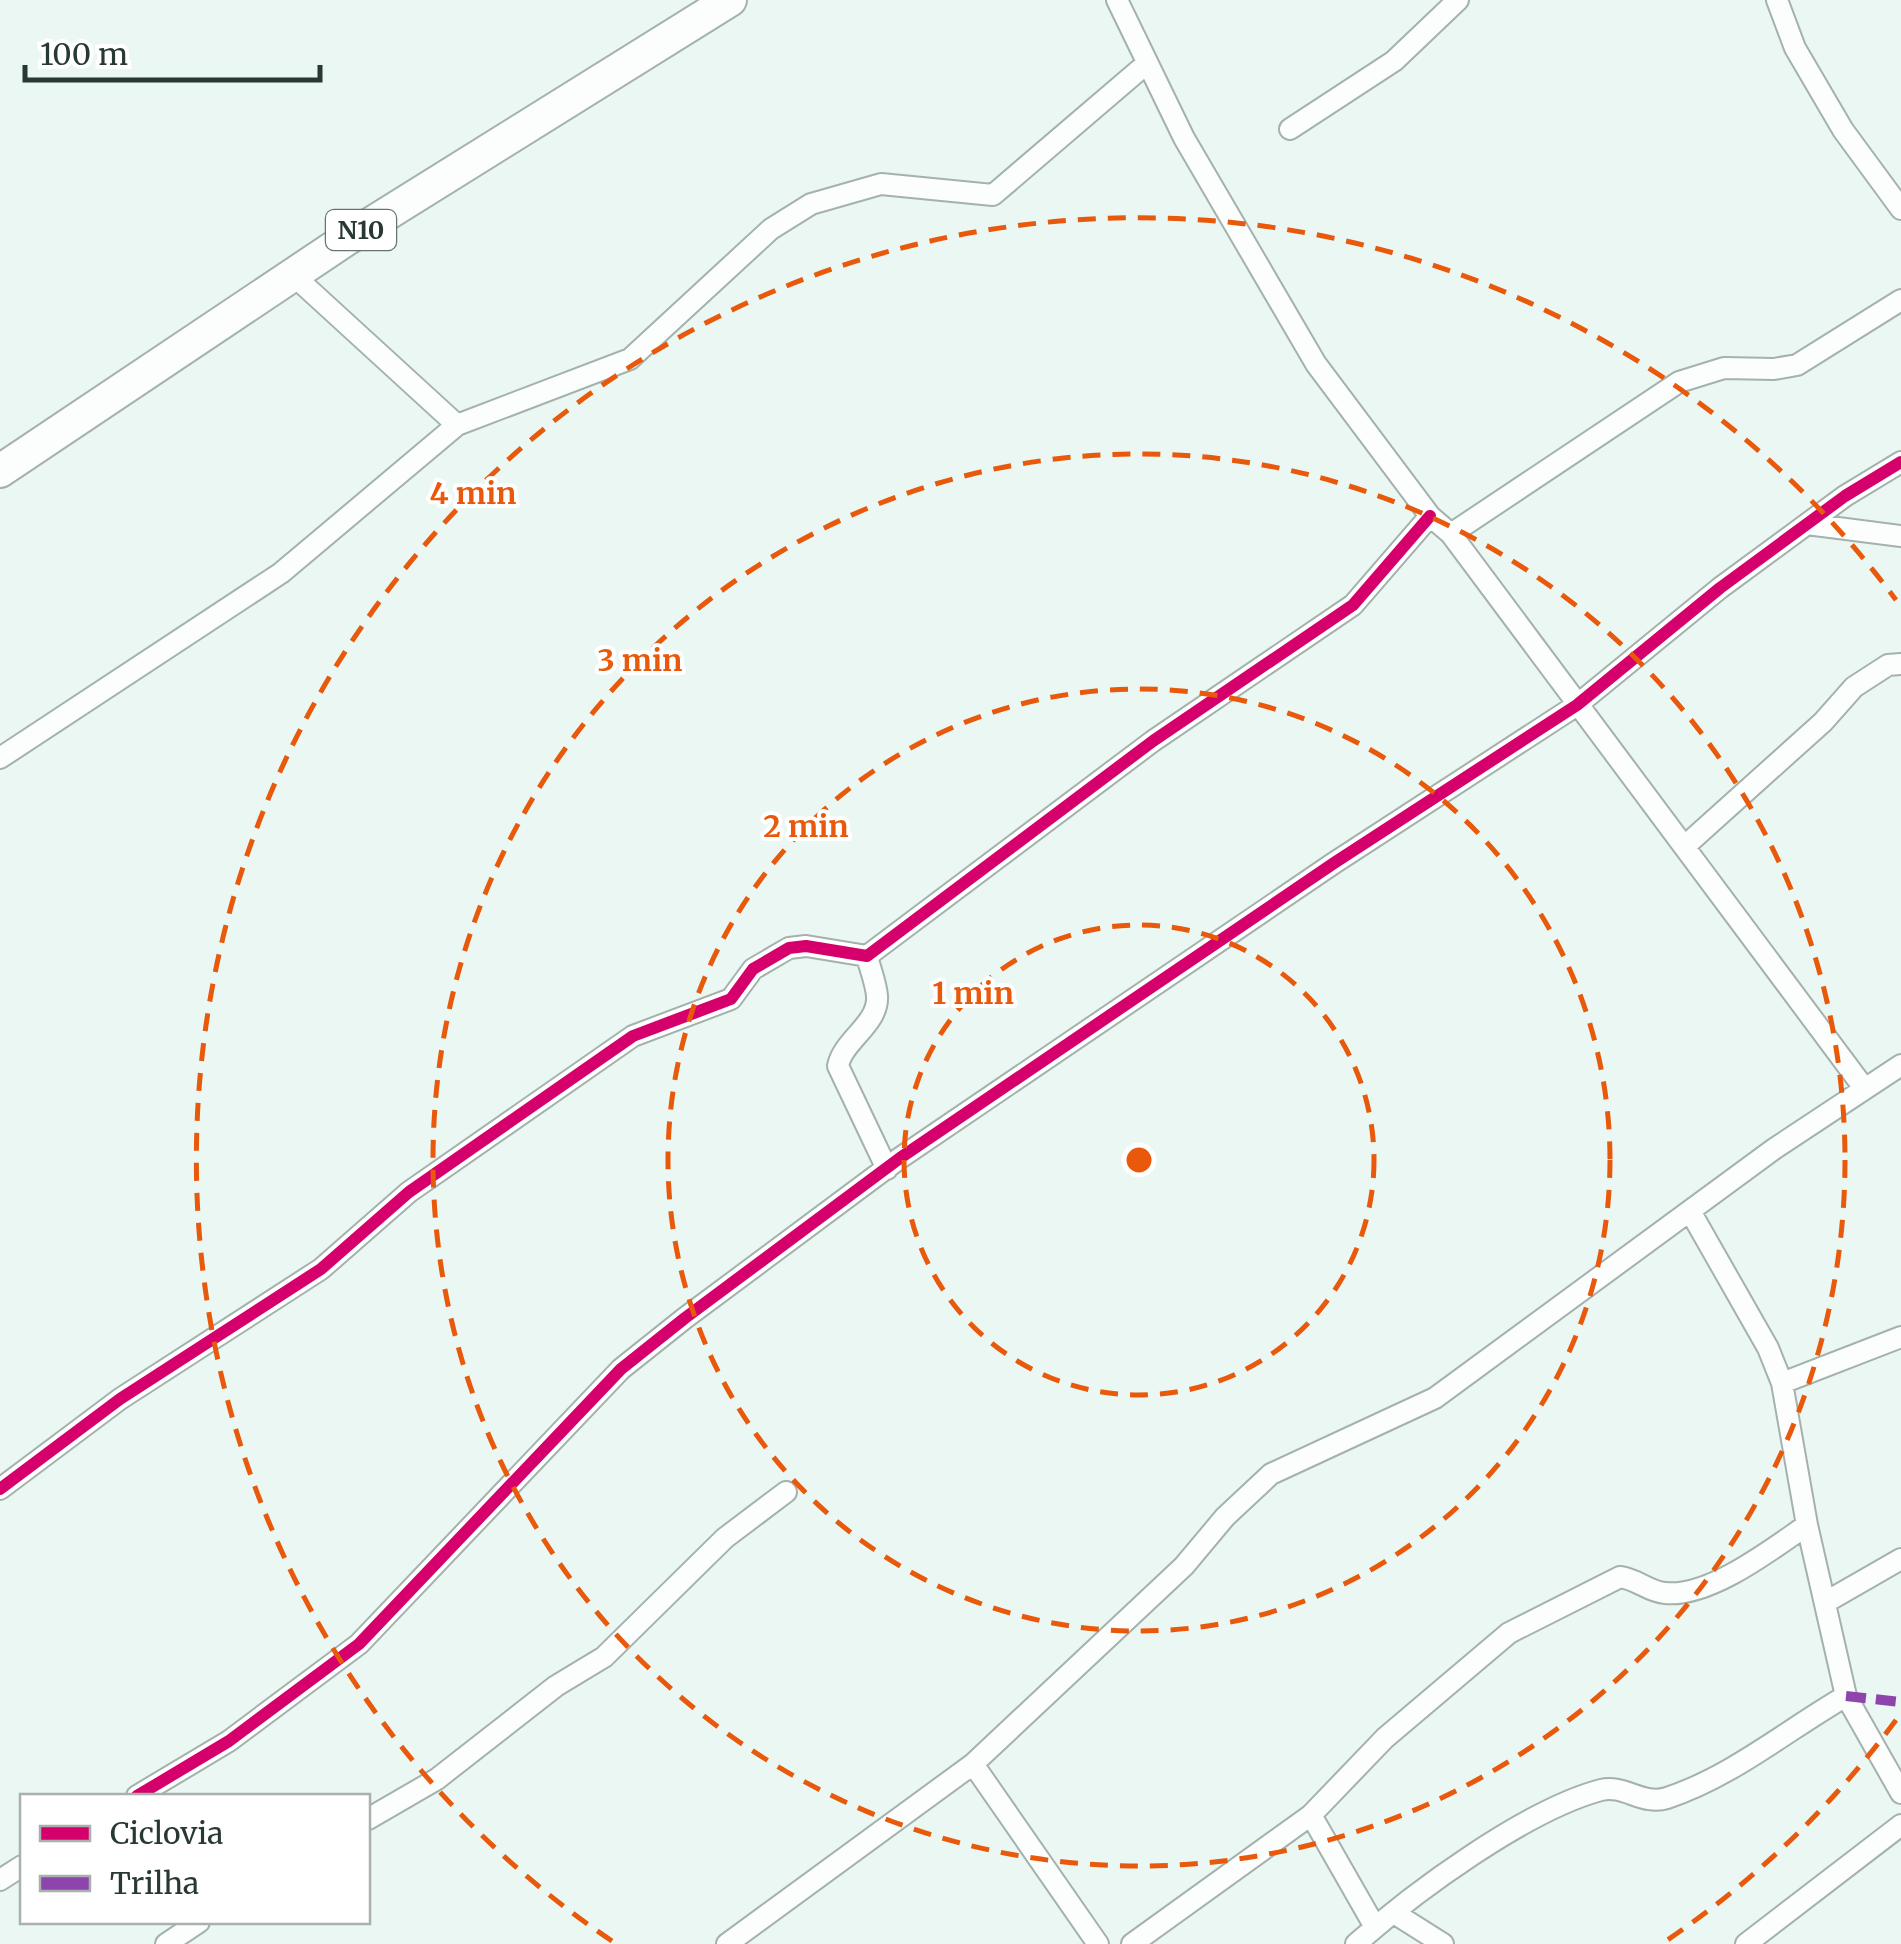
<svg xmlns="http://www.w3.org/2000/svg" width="1901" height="1944" viewBox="0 0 1901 1944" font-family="Merriweather,serif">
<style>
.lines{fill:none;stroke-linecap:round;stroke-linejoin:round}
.minor-casing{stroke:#a4b1ac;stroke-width:24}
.primary-casing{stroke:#a4b1ac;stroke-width:36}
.minor{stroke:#fcfefd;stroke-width:20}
.primary{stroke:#fcfefd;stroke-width:32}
.quiet{stroke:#8e44ad;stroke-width:10;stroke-dasharray:20 10;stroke-linecap:butt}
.cycleway-casing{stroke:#fff;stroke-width:19}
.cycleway{stroke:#d6006c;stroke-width:12}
.ring{fill:none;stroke:#e8590c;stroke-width:5;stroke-dasharray:18 12}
.labels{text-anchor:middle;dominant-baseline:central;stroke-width:8;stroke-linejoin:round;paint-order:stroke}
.shield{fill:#fff;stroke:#687470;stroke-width:2.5}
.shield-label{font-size:25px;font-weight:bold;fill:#283932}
.centre{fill:#e8590c;stroke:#fff;stroke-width:5}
.ring-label{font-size:30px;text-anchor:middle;font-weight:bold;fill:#e8590c;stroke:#fff;stroke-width:8;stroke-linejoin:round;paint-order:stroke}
</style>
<rect width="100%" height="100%" fill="#eaf7f2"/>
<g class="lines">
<defs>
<path id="minor" d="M 1117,0 L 1184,138 L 1316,364 L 1430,516 L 1451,534 L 1864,1088
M 1777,0 L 1795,48 L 1843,130 L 1901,209
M 1290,129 L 1394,61 L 1458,0
M 293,275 L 457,425
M 1807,524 L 1901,536
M 1451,534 L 1679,382 L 1724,368 L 1774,369 L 1797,365 L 1901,300
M 0,758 L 281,573 L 457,425 L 630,359 L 771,229 L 811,204 L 881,184 L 993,195 L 1145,65
M 1685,846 L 1823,722 L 1854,687 L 1888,665 L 1901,664
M 867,956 C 870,969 876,983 877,996 C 879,1024 843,1040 838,1066 L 887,1169
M 1690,1211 L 1768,1348 L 1782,1383 L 1807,1525 L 1846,1696 L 1901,1793
M 1782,1383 L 1901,1337
M 0,1489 L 120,1399 L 321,1269 L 409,1192 L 633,1036 L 731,999 L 753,969 L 789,948 L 806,946 L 867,956 L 1153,741 L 1353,605 L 1430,516
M 1826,1602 L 1901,1559
M 973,1764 L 1098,1944
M 137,1796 L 229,1741 L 359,1644 L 621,1369 L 685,1318 L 900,1158 L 1334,863 L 1577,705 L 1720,588 L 1845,496 L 1901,462
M 1311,1815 L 1375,1927
M 368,1819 L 437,1779 L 556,1686 L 604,1657 L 725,1538 L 786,1492
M 0,1880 L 22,1866
M 1394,1913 L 1443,1944
M 166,1944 L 199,1922
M 727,1944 L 973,1764 L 1184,1566 L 1225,1517 L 1271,1474 L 1435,1398 L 1774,1149 L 1901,1065
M 1132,1944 L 1311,1815 L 1385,1738 L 1509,1633 L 1620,1577 C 1637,1579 1649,1592 1665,1593 C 1709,1598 1772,1549 1807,1525
M 1356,1944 C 1414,1892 1526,1810 1601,1790 C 1624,1784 1643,1806 1667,1798 C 1733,1776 1787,1730 1846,1696
M 1746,1944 L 1901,1825"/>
<path id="primary" d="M 0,471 L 345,240 L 730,0"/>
</defs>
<use href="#minor" class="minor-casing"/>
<use href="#primary" class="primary-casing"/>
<use href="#minor" class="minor"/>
<use href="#primary" class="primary"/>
<path class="quiet" d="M 1846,1696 L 1901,1702"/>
<defs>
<path id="cycleway" d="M 0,1489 L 120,1399 L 321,1269 L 409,1192 L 633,1036 L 731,999 L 753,969 L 789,948 L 806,946 L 867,956 L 1153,741 L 1353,605 L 1430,516
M 137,1796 L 229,1741 L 359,1644 L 621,1369 L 685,1318 L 900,1158 L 1334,863 L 1577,705 L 1720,588 L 1845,496 L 1901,462"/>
</defs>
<use href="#cycleway" class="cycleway-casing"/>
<use href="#cycleway" class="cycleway"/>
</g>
<g class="ring">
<circle cx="1139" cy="1160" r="235"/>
<circle cx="1139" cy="1160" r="471"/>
<circle cx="1139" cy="1160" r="706"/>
<path d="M1896 1720A942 942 0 0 1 1666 1941M612 1941A942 942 0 1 1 1896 600"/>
</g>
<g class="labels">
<rect class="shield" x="326" y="210" width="70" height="40" rx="8"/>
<g class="shield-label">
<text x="361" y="230">N10</text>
</g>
</g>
<circle cx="1139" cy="1160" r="15" class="centre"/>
<g class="ring-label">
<text x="473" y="504">4 min</text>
<text x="640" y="671">3 min</text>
<text x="806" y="837">2 min</text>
<text x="973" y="1004">1 min</text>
</g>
<rect x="20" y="1794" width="350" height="130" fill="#ffffff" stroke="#a9b0ad" stroke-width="2.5"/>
<rect x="40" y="1826" width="50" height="15" fill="#d6006c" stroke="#a9b0ad" stroke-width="2.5"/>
<text x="110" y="1844" font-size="30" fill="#283932">Ciclovia</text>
<rect x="40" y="1876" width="50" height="15" fill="#8e44ad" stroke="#a9b0ad" stroke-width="2.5"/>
<text x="110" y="1894" font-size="30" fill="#283932">Trilha</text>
<path d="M25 65v15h295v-15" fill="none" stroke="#283932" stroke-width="5"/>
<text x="40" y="65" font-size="30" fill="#283932" stroke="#ffffff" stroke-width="8" paint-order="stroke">100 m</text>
</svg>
